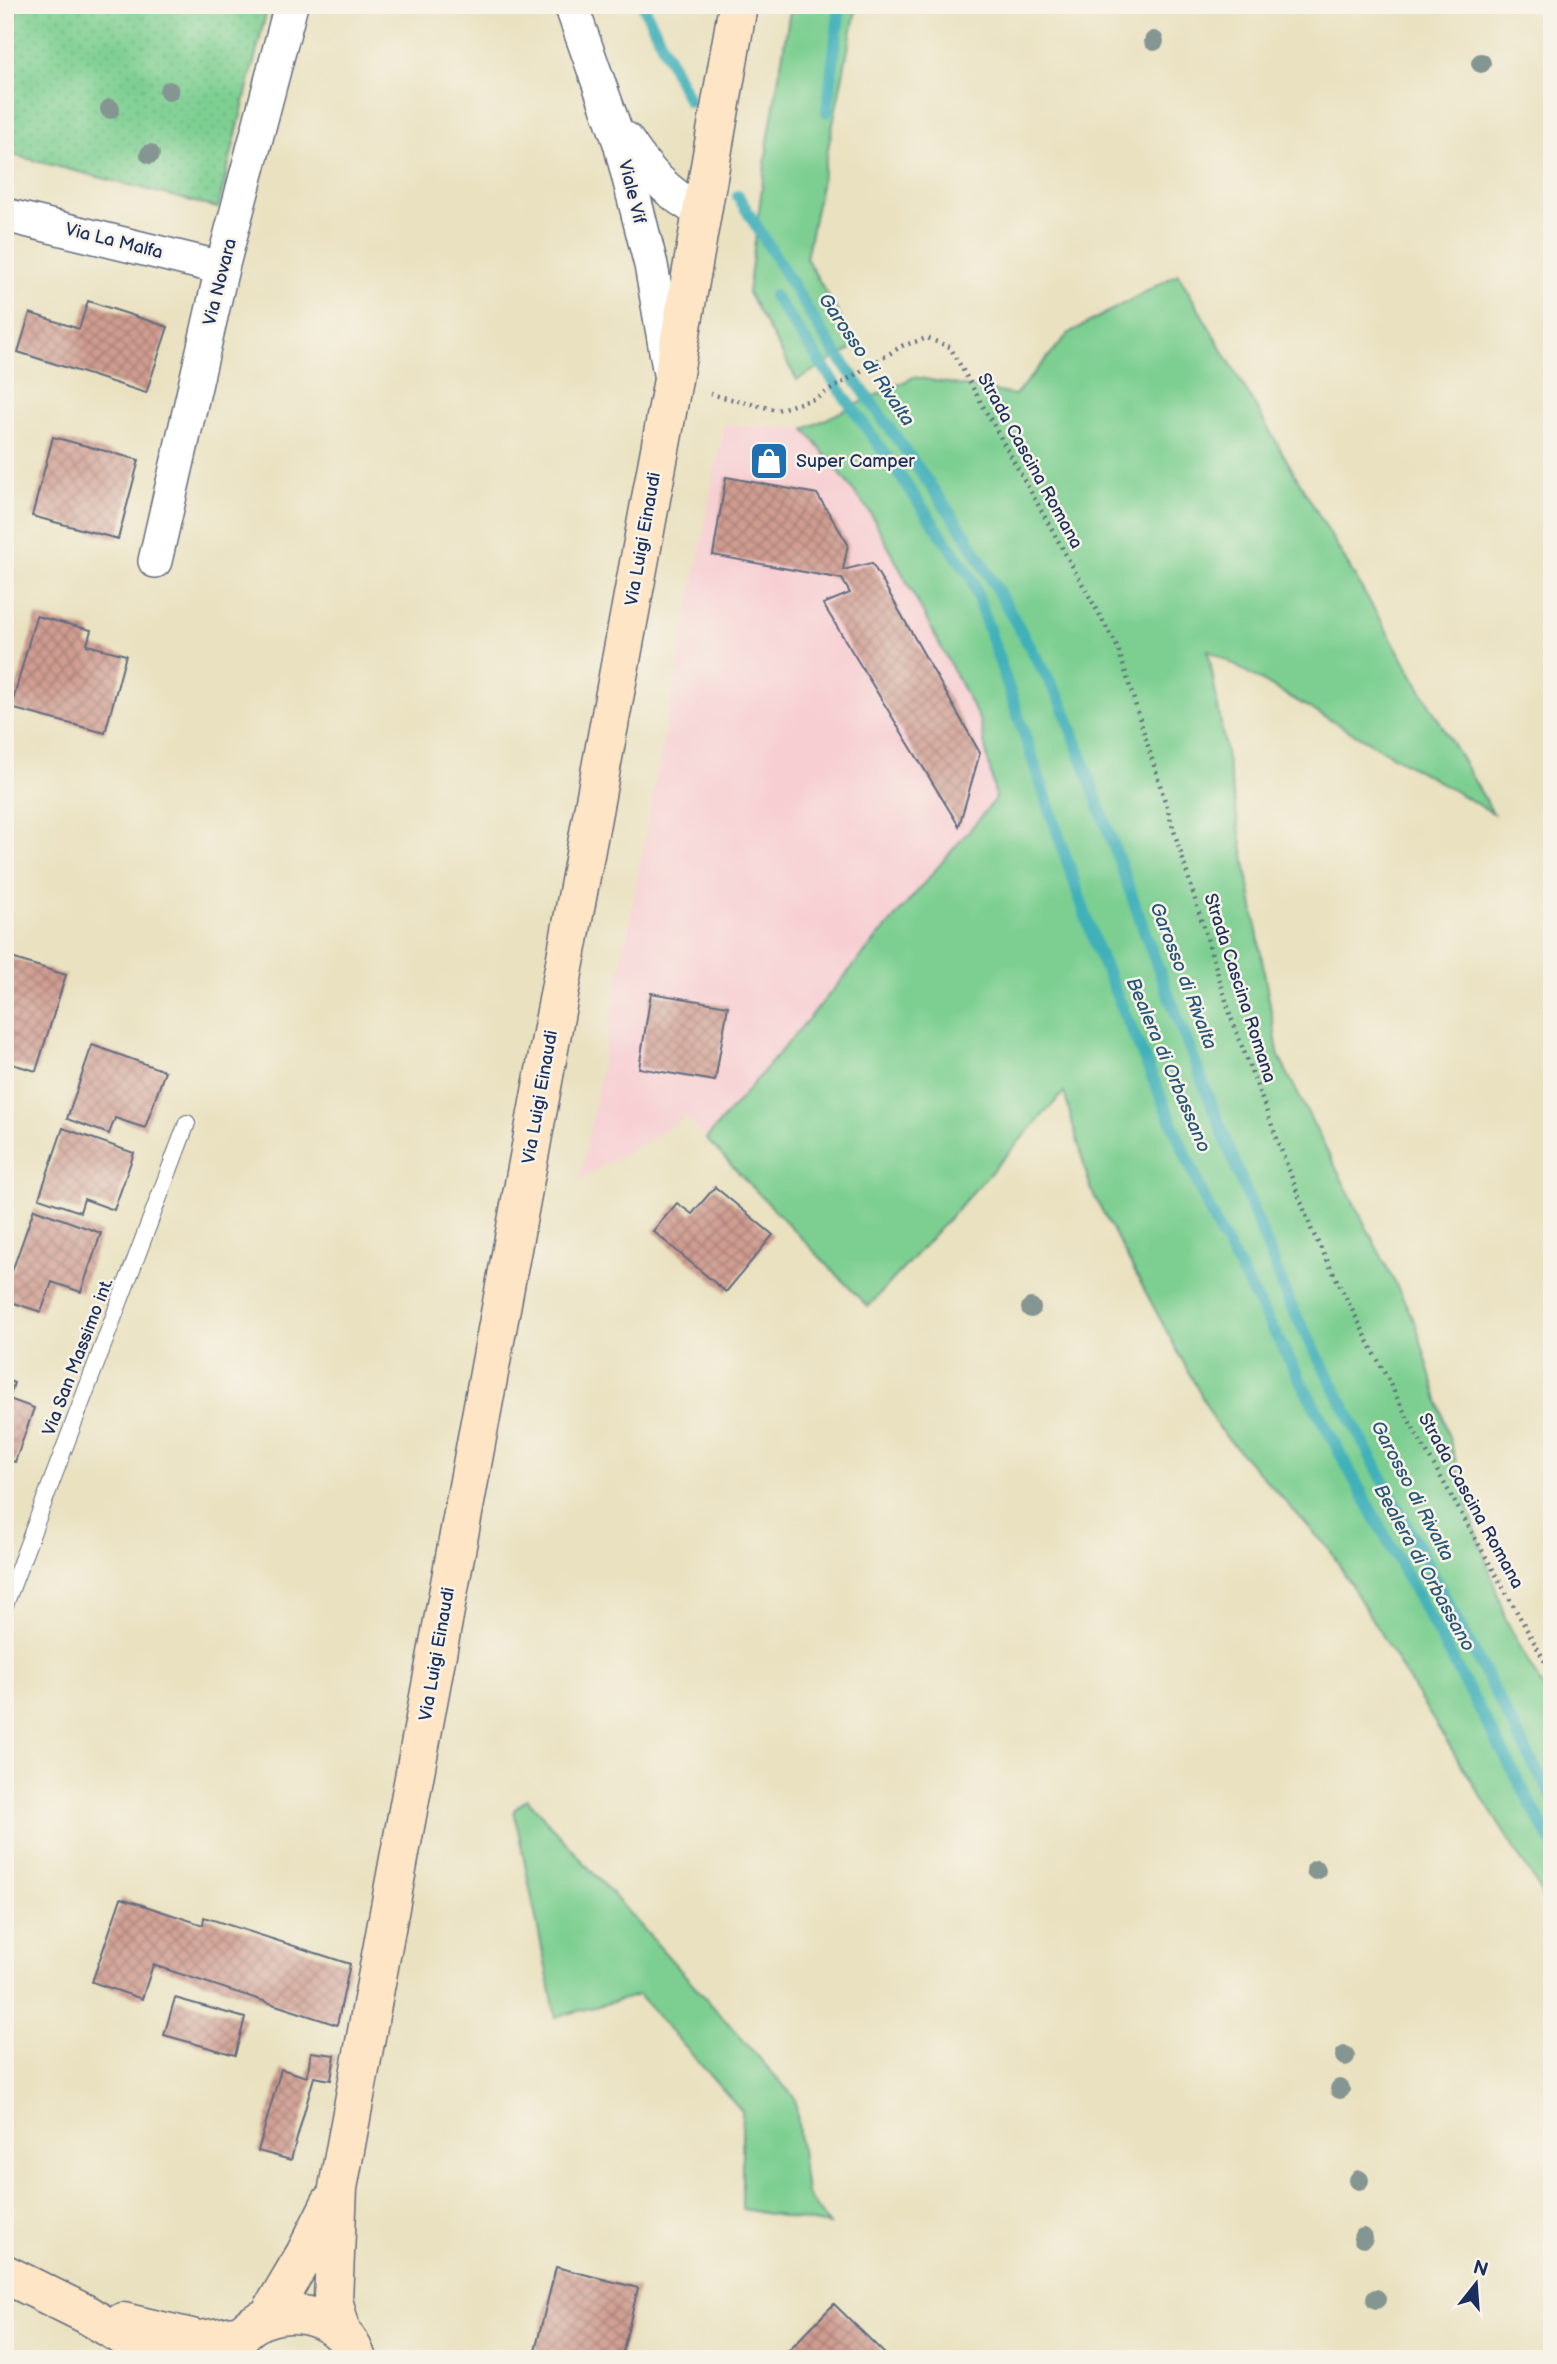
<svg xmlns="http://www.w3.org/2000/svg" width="1557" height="2364" viewBox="0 0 1557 2364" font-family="'Balsamiq Sans',sans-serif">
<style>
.built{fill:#f7cfd3}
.green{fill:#7dcf91;stroke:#4c7f78;stroke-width:2}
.park{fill:url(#park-dots);stroke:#4c7f78;stroke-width:2}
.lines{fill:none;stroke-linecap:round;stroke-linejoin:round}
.stream{stroke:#40b0b9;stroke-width:12}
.building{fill:url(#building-cross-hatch)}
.lane-casing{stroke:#636d80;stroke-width:18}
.street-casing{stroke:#636d80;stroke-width:36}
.secondary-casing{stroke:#636d80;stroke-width:41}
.path{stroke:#636d80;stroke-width:4.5;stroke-dasharray:2 5;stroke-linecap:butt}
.lane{stroke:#fff;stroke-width:16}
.street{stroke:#fff;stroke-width:33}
.secondary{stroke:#fde5c5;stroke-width:38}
.tree{fill:#859591}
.labels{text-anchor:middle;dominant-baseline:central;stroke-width:5;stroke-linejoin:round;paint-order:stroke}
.street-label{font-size:18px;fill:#1b2f5e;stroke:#f7f3e8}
.poi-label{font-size:18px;fill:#1b2f5e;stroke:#f7f3e8;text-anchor:start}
.water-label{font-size:19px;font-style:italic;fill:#265679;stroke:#f7f3e8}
</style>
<defs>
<pattern id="park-dots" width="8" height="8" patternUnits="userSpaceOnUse" patternTransform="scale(1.75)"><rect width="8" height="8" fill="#7dcf91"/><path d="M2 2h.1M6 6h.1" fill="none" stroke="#6bb27f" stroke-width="1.8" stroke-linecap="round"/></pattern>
<pattern id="building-cross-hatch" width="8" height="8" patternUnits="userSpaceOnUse" patternTransform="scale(1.75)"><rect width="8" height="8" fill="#d09c90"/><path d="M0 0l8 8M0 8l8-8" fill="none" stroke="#a88079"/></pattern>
</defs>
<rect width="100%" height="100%" fill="#f7f3e8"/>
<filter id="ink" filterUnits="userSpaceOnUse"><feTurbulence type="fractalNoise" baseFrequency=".0143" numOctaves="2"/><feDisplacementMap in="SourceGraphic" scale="14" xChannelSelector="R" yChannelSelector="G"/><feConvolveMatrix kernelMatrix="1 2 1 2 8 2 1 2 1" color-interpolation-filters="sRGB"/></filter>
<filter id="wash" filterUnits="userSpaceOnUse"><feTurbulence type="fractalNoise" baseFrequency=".00686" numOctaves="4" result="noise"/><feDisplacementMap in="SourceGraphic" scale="28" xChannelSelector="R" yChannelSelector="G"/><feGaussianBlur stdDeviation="1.57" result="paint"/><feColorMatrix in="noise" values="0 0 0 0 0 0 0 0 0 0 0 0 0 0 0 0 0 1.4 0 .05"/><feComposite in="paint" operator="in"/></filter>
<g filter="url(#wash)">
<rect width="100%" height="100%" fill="#e9e1bf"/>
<path class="built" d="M 724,424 L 805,429 L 870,512 L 981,721 L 996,799 L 706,1139 L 686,1117 L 580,1180 Z"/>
<path class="green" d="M 791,5 L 857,5 L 806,258 L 857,346 L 797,380 L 748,293 L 769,135 Z
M 1178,274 L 1493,813 L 1208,650 L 1279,1057 L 1416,1324 L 1473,1521 L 1506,1620 L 1552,1706 L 1552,1924 L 1539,1888 L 1420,1699 L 1330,1550 L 1219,1429 L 1091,1190 L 1064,1092 L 868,1307 L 706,1139 L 996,799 L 980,721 L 870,512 L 805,429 L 914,377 L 1015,395 L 1069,333 Z
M 527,1799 L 795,2098 L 806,2193 L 829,2225 L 742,2209 L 742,2111 L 639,1995 L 556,2017 L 514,1810 Z"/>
<path class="park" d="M 18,5 L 268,5 L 218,208 L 5,153 L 5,47 Z"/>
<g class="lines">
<path class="stream" d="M 643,5 L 689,101
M 827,112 L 840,5
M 738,196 L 824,336 L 967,537 L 1062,703 L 1155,960 L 1289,1302 L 1533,1764 L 1552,1795
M 774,296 L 971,577 L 1097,949 L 1216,1225 L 1552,1843"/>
</g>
<g id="blocks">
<path class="building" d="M 88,301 L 168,327 L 146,393 L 18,352 L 30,313 L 79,329 Z
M 53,437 L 139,460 L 118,539 L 32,516 Z
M 726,477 L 817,494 L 848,544 L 843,570 L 872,563 L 980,753 L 959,826 L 823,604 L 850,593 L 842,579 L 713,555 Z
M 36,616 L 91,630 L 87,645 L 126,655 L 105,733 L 11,708 Z
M 5,956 L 66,975 L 36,1071 L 5,1062 Z
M 651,993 L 728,1006 L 715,1081 L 639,1068 Z
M 92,1045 L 165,1071 L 145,1128 L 115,1118 L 109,1134 L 67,1119 Z
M 63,1128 L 134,1153 L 114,1210 L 84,1199 L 80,1212 L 39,1198 Z
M 715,1187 L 773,1235 L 726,1292 L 653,1231 L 677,1203 L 692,1214 Z
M 34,1209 L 101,1233 L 81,1292 L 52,1282 L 41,1312 L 5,1300 L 5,1291 Z
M 5,1380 L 14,1383 L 9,1399 L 34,1408 L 15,1462 L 5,1459 Z
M 121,1898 L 203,1925 L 204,1917 L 350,1964 L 337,2025 L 153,1965 L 142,1999 L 92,1982 Z
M 175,1998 L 245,2018 L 235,2055 L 164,2035 Z
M 311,2052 L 335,2055 L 331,2080 L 314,2077 L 291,2160 L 258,2151 L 281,2069 L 307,2077 Z
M 556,2267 L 638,2288 L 621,2359 L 533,2359 Z
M 834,2304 L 890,2359 L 780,2359 Z"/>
</g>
</g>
<g filter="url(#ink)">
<use href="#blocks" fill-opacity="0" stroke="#636d80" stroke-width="2"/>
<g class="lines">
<defs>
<path id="lane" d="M 5,1605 L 187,1123"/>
<path id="street" d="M 571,5 L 620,143 L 651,265 L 670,374
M 626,139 C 646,170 668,195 702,212
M 5,215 L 222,268
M 155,561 L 222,268 L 291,5"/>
<path id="secondary" d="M 5,2274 L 84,2313 L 162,2359
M 268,2317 L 305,2254 L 331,2202
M 123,2322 L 200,2340 L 242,2334
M 342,2334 L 333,2299 L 338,2188 L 672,385 L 738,5
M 228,2359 C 245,2298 338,2300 357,2359"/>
</defs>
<use href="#lane" class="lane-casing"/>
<use href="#street" class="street-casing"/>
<use href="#secondary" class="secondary-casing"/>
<path class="path" d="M 710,394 L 777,410 L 817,398 L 902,346 L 927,338 L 950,347 L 1118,648 L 1232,1020 L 1312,1231 L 1409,1421 L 1552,1674"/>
<use href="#lane" class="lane"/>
<use href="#street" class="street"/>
<use href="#secondary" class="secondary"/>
</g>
<g class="tree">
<circle cx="1154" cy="41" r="10"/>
<circle cx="1481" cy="63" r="10"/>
<circle cx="169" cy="91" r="10"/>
<circle cx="110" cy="109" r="10"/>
<circle cx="150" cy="154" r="10"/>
<circle cx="1031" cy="1308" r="10"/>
<circle cx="1316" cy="1870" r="10"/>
<circle cx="1345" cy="2056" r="10"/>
<circle cx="1340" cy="2089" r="10"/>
<circle cx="1359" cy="2180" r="10"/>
<circle cx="1363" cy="2238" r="10"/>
<circle cx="1376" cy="2299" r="10"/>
</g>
</g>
<defs>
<symbol id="shop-square" viewBox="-11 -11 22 22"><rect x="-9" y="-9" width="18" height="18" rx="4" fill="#1f6fb2" stroke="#f7f3e8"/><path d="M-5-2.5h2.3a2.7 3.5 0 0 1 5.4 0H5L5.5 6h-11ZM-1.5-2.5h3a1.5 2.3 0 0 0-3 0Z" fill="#fff"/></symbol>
</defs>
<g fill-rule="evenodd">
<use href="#shop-square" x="747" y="439" width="44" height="44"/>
</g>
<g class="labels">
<g class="street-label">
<text transform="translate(632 192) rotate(76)">Viale Vif</text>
<text transform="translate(114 241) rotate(14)">Via La Malfa</text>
<text transform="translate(220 282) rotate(-76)">Via Novara</text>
<text transform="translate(1030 461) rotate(61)">Strada Cascina Romana</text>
<text transform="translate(643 539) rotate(-80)">Via Luigi Einaudi</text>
<text transform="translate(1240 988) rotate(72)">Strada Cascina Romana</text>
<text transform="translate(540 1097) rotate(-80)">Via Luigi Einaudi</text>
<text transform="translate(78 1357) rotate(-69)">Via San Massimo int.</text>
<text transform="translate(1471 1501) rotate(61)">Strada Cascina Romana</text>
<text transform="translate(437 1654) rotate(-80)">Via Luigi Einaudi</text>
</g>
<g class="poi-label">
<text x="796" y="461">Super Camper</text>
</g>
<g class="water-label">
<text transform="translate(866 360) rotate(56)">Garosso di Rivalta</text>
<text transform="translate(1183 976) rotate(69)">Garosso di Rivalta</text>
<text transform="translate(1168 1065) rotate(67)">Bealera di Orbassano</text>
<text transform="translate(1412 1491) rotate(62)">Garosso di Rivalta</text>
<text transform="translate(1424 1568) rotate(61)">Bealera di Orbassano</text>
</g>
</g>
<rect width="1557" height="2364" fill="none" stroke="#f7f3e8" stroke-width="28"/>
<g transform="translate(1476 2284) rotate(17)" stroke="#f7f3e8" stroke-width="5" paint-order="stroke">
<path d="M0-5L12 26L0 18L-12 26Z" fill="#1b2f5e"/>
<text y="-10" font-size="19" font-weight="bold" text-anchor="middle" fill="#1b2f5e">N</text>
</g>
</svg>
